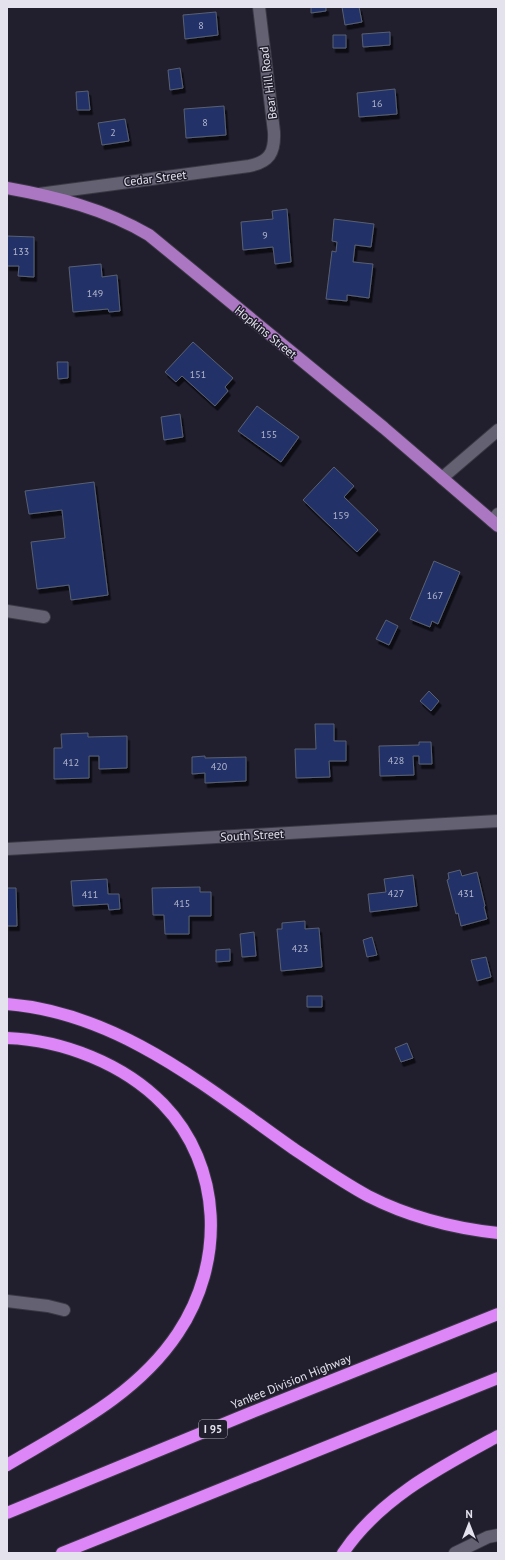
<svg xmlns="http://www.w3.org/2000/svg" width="505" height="1560" viewBox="0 0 505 1560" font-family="'PT Sans',sans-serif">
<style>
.building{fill:#223367;stroke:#596071;filter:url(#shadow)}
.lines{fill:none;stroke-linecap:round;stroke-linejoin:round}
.minor-casing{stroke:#3b3845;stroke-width:14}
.major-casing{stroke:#3b3845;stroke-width:14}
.highway-casing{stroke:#3b3845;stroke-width:14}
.minor{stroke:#646173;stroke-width:12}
.major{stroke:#ac77c2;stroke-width:12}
.highway{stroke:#dc86f7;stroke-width:12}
.labels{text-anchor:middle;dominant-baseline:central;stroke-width:3;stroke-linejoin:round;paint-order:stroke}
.number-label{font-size:10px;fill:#b4b7cc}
.shield{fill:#211e2d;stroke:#aaa8b3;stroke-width:1}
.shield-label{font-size:11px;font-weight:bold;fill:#e4e3ed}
.street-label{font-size:12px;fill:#e4e3ed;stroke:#211e2d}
</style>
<defs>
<filter id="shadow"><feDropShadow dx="2.5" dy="4.5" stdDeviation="0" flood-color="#0009"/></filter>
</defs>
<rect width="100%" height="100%" fill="#211e2d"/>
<path class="building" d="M 311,7 L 326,7 L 326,11 L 311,13 Z
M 342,7 L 359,7 L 362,22 L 345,25 Z
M 216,12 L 218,35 L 185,39 L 183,15 Z
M 390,32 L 390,45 L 363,47 L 362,34 Z
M 333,35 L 346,35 L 346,48 L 333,48 Z
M 180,68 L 183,88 L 170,90 L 168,70 Z
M 395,89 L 397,114 L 359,117 L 357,93 Z
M 88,91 L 90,110 L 77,110 L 76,92 Z
M 224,106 L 226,135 L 186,138 L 184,109 Z
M 125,119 L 129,141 L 102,145 L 98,123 Z
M 287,209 L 291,262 L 275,264 L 273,247 L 243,250 L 241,222 L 273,219 L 272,211 Z
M 334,219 L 374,224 L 371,247 L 355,245 L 353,262 L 373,264 L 369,298 L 347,295 L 347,301 L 326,299 L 332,251 L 336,252 L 337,242 L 332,241 Z
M 7,236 L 34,237 L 34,277 L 18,276 L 19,266 L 7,266 Z
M 101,264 L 102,277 L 117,275 L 120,311 L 109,312 L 108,309 L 73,312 L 69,267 Z
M 193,342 L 233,378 L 225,387 L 228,391 L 215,406 L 182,376 L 176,382 L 165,372 Z
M 57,362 L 68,362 L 68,378 L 58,379 Z
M 257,406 L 299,437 L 281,462 L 238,431 Z
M 180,414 L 183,437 L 164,440 L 161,417 Z
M 334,467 L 354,486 L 344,497 L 378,530 L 357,552 L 303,500 Z
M 94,482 L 108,595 L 71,600 L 69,585 L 37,589 L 31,542 L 65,538 L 62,510 L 29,514 L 25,491 Z
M 434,561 L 460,572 L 438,624 L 432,621 L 430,627 L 410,619 Z
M 386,620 L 398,626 L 389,645 L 376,639 Z
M 429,691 L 439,701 L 431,711 L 420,701 Z
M 315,724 L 334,724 L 334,741 L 346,741 L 346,761 L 329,761 L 330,777 L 296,778 L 295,749 L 316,749 Z
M 88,733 L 88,737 L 127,736 L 127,768 L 99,769 L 99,756 L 89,756 L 89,778 L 54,779 L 54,748 L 62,748 L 61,734 Z
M 419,742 L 431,742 L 432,764 L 419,764 L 419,756 L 413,756 L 414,775 L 380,776 L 379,746 L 419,745 Z
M 205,756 L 205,758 L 246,757 L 246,781 L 205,783 L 205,773 L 192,774 L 192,757 Z
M 460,870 L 462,876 L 477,872 L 485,906 L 484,907 L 487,919 L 461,926 L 458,913 L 456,914 L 447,880 L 449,879 L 448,873 Z
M 413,875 L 417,906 L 370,912 L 368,894 L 386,892 L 384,879 Z
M 107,879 L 108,894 L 119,894 L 120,909 L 109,910 L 108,904 L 73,906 L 71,881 Z
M 200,887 L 200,892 L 211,892 L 211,916 L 189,916 L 189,934 L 165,934 L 164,915 L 153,915 L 152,888 Z
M 7,888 L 16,888 L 17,926 L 7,926 Z
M 305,921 L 305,929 L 319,928 L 322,967 L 281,971 L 277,929 L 282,929 L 282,923 Z
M 254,932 L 256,956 L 242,957 L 240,934 Z
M 372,937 L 377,955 L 367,957 L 363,940 Z
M 230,949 L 230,961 L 216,962 L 216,950 Z
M 486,957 L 491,977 L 477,981 L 471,960 Z
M 307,996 L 322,996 L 322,1007 L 307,1007 Z
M 407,1043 L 413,1058 L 401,1062 L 395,1048 Z"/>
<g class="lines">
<defs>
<path id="minor" d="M 39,194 L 249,166 C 269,162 275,153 274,132 L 259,7
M 442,478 L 498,430
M 492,521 L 498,514
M 7,611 L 44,617
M 7,849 L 498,821
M 7,1301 L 48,1306 L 64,1310
M 455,1553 L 488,1537 L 498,1535"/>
<path id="major" d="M 7,188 C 57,197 105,209 149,235 L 384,428 L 498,526"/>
<path id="highway" d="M 7,1004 C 119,1013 206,1087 294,1149 C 318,1165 342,1182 368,1196 C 409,1217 452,1228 498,1233
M 7,1038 C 63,1040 124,1064 163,1104 C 223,1166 225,1263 178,1333 C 137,1395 69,1428 7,1465
M 7,1513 L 250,1413 L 498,1314
M 62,1553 L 498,1378
M 343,1553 C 380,1498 441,1467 498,1436"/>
</defs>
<use href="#minor" class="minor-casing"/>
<use href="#major" class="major-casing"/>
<use href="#highway" class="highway-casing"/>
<use href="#minor" class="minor"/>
<use href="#major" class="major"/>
<use href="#highway" class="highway"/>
</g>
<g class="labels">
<g class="number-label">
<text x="201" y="25">8</text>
<text x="377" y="103">16</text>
<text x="205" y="122">8</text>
<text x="113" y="132">2</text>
<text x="265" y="235">9</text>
<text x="21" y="251">133</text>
<text x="95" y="293">149</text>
<text x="198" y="374">151</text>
<text x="269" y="434">155</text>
<text x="341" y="515">159</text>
<text x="435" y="595">167</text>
<text x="396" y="760">428</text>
<text x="71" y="762">412</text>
<text x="219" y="766">420</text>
<text x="396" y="893">427</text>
<text x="466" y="893">431</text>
<text x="90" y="894">411</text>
<text x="182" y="903">415</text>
<text x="300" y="948">423</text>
</g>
<rect class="shield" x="199" y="1420" width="28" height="18" rx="3"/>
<g class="shield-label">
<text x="213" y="1429">I 95</text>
</g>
<g class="street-label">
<text transform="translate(268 83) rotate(-97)">Bear Hill Road</text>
<text transform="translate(155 178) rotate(-7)">Cedar Street</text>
<text transform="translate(266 332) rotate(39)">Hopkins Street</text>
<text transform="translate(252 835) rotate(-3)">South Street</text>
<text transform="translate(291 1381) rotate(-22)">Yankee Division Highway</text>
</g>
</g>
<rect width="505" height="1560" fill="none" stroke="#e4e3ed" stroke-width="16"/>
<g transform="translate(469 1524)" stroke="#211e2d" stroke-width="3" paint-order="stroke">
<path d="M0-3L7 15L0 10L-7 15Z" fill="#e4e3ed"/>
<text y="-6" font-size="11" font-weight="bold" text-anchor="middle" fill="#e4e3ed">N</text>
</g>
</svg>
